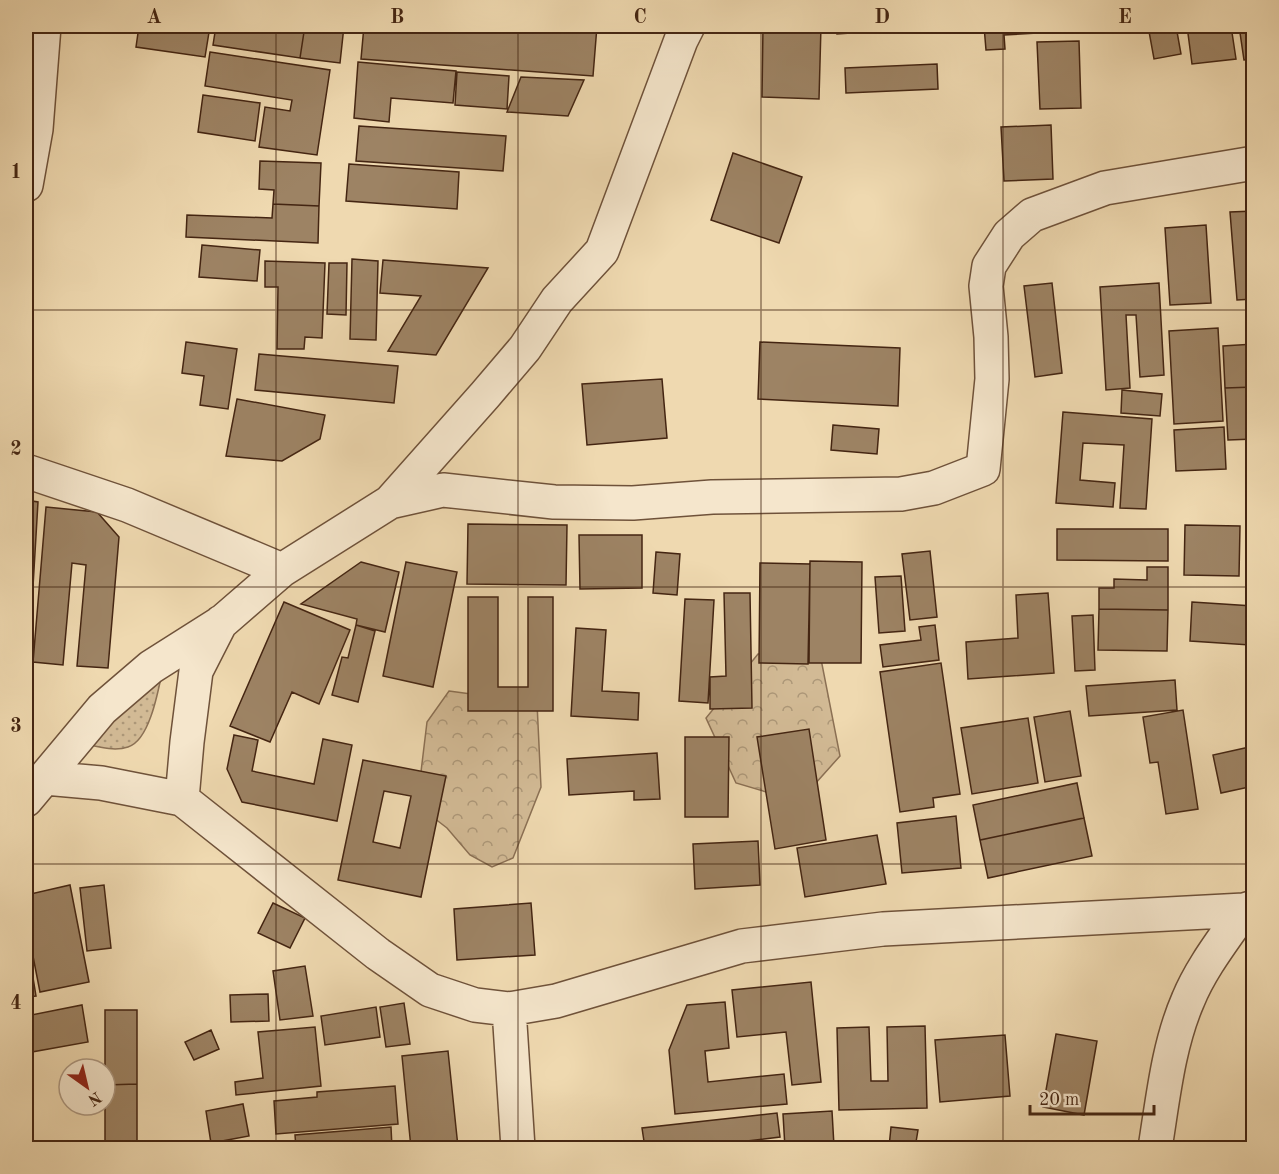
<svg xmlns="http://www.w3.org/2000/svg" width="1279" height="1174" viewBox="0 0 1279 1174" font-family="'Old Standard TT',serif">
<style>
.grass{fill:url(#grass-dots);stroke:#8b7054;stroke-width:1.5}
.forest{fill:url(#forest-crowns);stroke:#8b7054;stroke-width:1.5}
.building{fill:#9d8364;stroke:#442512;stroke-width:1.5;fill-rule:evenodd}
.lines{fill:none;stroke-linecap:round;stroke-linejoin:round}
.minor-casing{stroke:#6f523a;stroke-width:36}
.minor{stroke:#f5e6cc;stroke-width:33}
.grid{fill:none;stroke:#442512;stroke-width:1.5;stroke-opacity:0.55}
.neatline{fill:none;stroke:#442512;stroke-width:2}
.grid-label{font-size:20px;text-anchor:middle;font-weight:bold;fill:#442512}
</style>
<defs>
<pattern id="grass-dots" width="8" height="8" patternUnits="userSpaceOnUse" patternTransform="scale(1.5)"><rect width="8" height="8" fill="#d2ba95"/><path d="M2 2h.1M6 6h.1" fill="none" stroke="#ac9778" stroke-width="1.8" stroke-linecap="round"/></pattern>
<pattern id="forest-crowns" width="20" height="18" patternUnits="userSpaceOnUse" patternTransform="scale(1.5)"><rect width="20" height="18" fill="#d2ba95"/><path d="M2 6a3 3 0 1 1 6 0M12 15a3 3 0 1 1 6 0" fill="none" stroke="#ac9778"/></pattern>
</defs>
<rect width="100%" height="100%" fill="#efd9b0"/>
<filter id="stains"><feTurbulence type="fractalNoise" baseFrequency=".00333" numOctaves="4"/><feColorMatrix values="0 0 0 0 .2 0 0 0 0 .09 0 0 0 0 .02 0 0 0 .5 -.17"/></filter>
<radialGradient id="worn" r=".72"><stop offset=".6" stop-color="#630" stop-opacity="0"/><stop offset="1" stop-color="#630" stop-opacity=".3"/></radialGradient>
<path class="grass" d="M 165,658 C 160,680 152,740 128,747 C 113,752 96,746 82,743 Z"/>
<path class="forest" d="M 758,654 L 820,654 L 840,756 L 814,785 L 773,794 L 736,783 L 706,718 Z
M 449,691 L 537,703 L 541,787 L 513,858 L 492,867 L 470,855 L 447,828 L 417,805 L 427,722 Z"/>
<path class="building" d="M 139,26 L 210,26 L 205,57 L 136,47 Z
M 216,26 L 261,26 L 304,32 L 300,58 L 213,45 Z
M 313,26 L 344,26 L 340,63 L 300,58 L 304,32 L 312,32 Z
M 364,26 L 597,26 L 593,76 L 361,59 Z
M 763,26 L 821,26 L 819,99 L 762,97 Z
M 837,26 L 941,26 L 941,27 L 837,34 Z
M 984,26 L 1057,26 L 1036,27 L 1037,33 L 1004,35 L 1005,49 L 986,50 Z
M 1148,26 L 1176,26 L 1181,54 L 1154,59 Z
M 1187,26 L 1231,26 L 1236,59 L 1192,64 Z
M 1239,26 L 1254,26 L 1254,59 L 1244,60 Z
M 1079,41 L 1081,108 L 1040,109 L 1037,42 Z
M 210,52 L 330,70 L 317,155 L 259,147 L 265,107 L 290,111 L 292,100 L 205,86 Z
M 358,62 L 456,71 L 453,103 L 391,98 L 389,122 L 354,118 Z
M 937,64 L 938,89 L 846,93 L 845,68 Z
M 457,72 L 509,76 L 507,109 L 455,105 Z
M 521,77 L 584,80 L 568,116 L 507,112 Z
M 203,95 L 260,103 L 255,141 L 198,132 Z
M 1051,125 L 1053,179 L 1004,181 L 1001,127 Z
M 359,126 L 506,136 L 503,171 L 356,161 Z
M 733,153 L 802,177 L 779,243 L 711,220 Z
M 260,161 L 321,163 L 319,206 L 273,204 L 274,190 L 259,189 Z
M 349,164 L 459,172 L 457,209 L 346,201 Z
M 273,204 L 319,206 L 318,243 L 186,237 L 187,215 L 272,218 Z
M 1254,211 L 1254,299 L 1237,300 L 1230,212 Z
M 1206,225 L 1211,303 L 1170,305 L 1165,228 Z
M 202,245 L 260,250 L 257,281 L 199,277 Z
M 352,259 L 378,261 L 376,340 L 350,339 Z
M 383,260 L 488,268 L 436,355 L 388,351 L 421,296 L 380,293 Z
M 265,261 L 325,263 L 322,338 L 305,337 L 304,349 L 277,349 L 278,287 L 265,287 Z
M 329,263 L 347,263 L 346,315 L 327,314 Z
M 1052,283 L 1062,373 L 1035,377 L 1024,286 Z
M 1159,283 L 1164,375 L 1140,377 L 1136,315 L 1126,315 L 1130,388 L 1106,390 L 1100,287 Z
M 1218,328 L 1223,421 L 1174,424 L 1169,331 Z
M 186,342 L 237,349 L 228,409 L 200,405 L 204,376 L 182,373 Z
M 760,342 L 900,348 L 898,406 L 758,399 Z
M 1254,344 L 1254,387 L 1225,388 L 1223,346 Z
M 259,354 L 398,366 L 394,403 L 255,390 Z
M 662,379 L 667,438 L 587,445 L 582,384 Z
M 1254,387 L 1254,439 L 1228,440 L 1225,388 Z
M 1122,390 L 1162,394 L 1160,416 L 1121,413 Z
M 237,399 L 325,415 L 320,439 L 282,461 L 226,456 Z
M 1063,412 L 1152,419 L 1146,509 L 1120,508 L 1124,445 L 1083,443 L 1080,480 L 1115,483 L 1113,507 L 1056,503 Z
M 833,425 L 879,429 L 877,454 L 831,450 Z
M 1224,427 L 1226,469 L 1176,471 L 1174,430 Z
M 26,500 L 38,502 L 28,671 L 26,670 Z
M 46,507 L 97,512 L 119,537 L 108,668 L 77,666 L 86,565 L 72,563 L 63,665 L 33,662 Z
M 468,524 L 567,525 L 566,585 L 467,584 Z
M 1185,525 L 1240,526 L 1239,576 L 1184,575 Z
M 1057,529 L 1168,529 L 1168,561 L 1057,560 Z
M 579,535 L 642,535 L 642,588 L 580,589 Z
M 930,551 L 937,617 L 910,620 L 902,554 Z
M 656,552 L 680,554 L 677,595 L 653,593 Z
M 810,561 L 862,562 L 861,663 L 809,663 Z
M 361,562 L 399,572 L 385,632 L 356,625 L 357,619 L 301,604 Z
M 406,562 L 457,572 L 433,687 L 383,676 Z
M 760,563 L 810,564 L 808,664 L 759,663 Z
M 1147,567 L 1168,567 L 1168,610 L 1099,609 L 1099,588 L 1114,588 L 1114,579 L 1147,580 Z
M 901,576 L 905,631 L 879,633 L 875,577 Z
M 724,593 L 750,593 L 752,708 L 710,709 L 710,677 L 726,676 Z
M 1048,593 L 1054,673 L 968,679 L 966,642 L 1018,638 L 1016,595 Z
M 468,597 L 498,597 L 498,687 L 528,687 L 528,597 L 553,597 L 553,711 L 468,711 Z
M 685,599 L 714,600 L 708,703 L 679,701 Z
M 284,602 L 350,630 L 319,704 L 292,692 L 270,742 L 230,726 Z
M 1192,602 L 1253,606 L 1250,645 L 1190,641 Z
M 1099,609 L 1168,610 L 1167,651 L 1098,650 Z
M 1093,615 L 1095,670 L 1075,671 L 1072,616 Z
M 356,625 L 375,631 L 358,702 L 332,695 L 342,657 L 348,658 Z
M 935,625 L 939,660 L 883,667 L 880,645 L 921,640 L 919,627 Z
M 576,628 L 606,630 L 602,691 L 639,693 L 638,720 L 571,716 Z
M 941,663 L 960,794 L 933,798 L 934,807 L 900,812 L 880,672 Z
M 1175,680 L 1177,710 L 1089,716 L 1086,686 Z
M 1183,710 L 1198,809 L 1166,814 L 1158,762 L 1150,763 L 1143,717 Z
M 1070,711 L 1081,776 L 1045,782 L 1034,717 Z
M 1028,718 L 1038,783 L 972,794 L 961,728 Z
M 809,729 L 826,840 L 775,849 L 757,737 Z
M 234,735 L 258,740 L 252,771 L 314,784 L 323,739 L 352,745 L 337,821 L 242,802 L 227,769 Z
M 685,737 L 729,737 L 728,817 L 685,817 Z
M 1254,746 L 1254,786 L 1221,793 L 1213,755 Z
M 657,753 L 660,799 L 634,800 L 634,791 L 569,795 L 567,759 Z
M 363,760 L 446,776 L 421,897 L 338,880 ZM 384,791 L 411,796 L 400,848 L 373,842 Z
M 1077,783 L 1084,818 L 980,840 L 973,805 Z
M 956,816 L 961,868 L 902,873 L 897,823 Z
M 1084,818 L 1092,856 L 988,878 L 980,840 Z
M 877,835 L 886,884 L 805,897 L 797,848 Z
M 758,841 L 760,885 L 695,889 L 693,844 Z
M 70,885 L 89,982 L 40,992 L 30,941 L 26,942 L 26,895 Z
M 104,885 L 111,948 L 87,951 L 80,888 Z
M 273,903 L 305,918 L 290,948 L 258,933 Z
M 531,903 L 535,955 L 457,960 L 454,909 Z
M 29,953 L 36,996 L 26,997 L 26,954 Z
M 305,966 L 313,1016 L 280,1020 L 273,971 Z
M 811,982 L 821,1082 L 792,1085 L 786,1032 L 737,1037 L 732,990 Z
M 268,994 L 269,1021 L 231,1022 L 230,995 Z
M 725,1002 L 729,1048 L 705,1051 L 708,1082 L 784,1074 L 787,1104 L 675,1114 L 669,1050 L 687,1005 Z
M 404,1003 L 410,1044 L 386,1047 L 380,1007 Z
M 82,1005 L 88,1042 L 26,1053 L 26,1016 Z
M 376,1007 L 380,1037 L 325,1045 L 321,1016 Z
M 105,1010 L 137,1010 L 137,1084 L 105,1085 Z
M 925,1026 L 927,1108 L 839,1110 L 837,1028 L 869,1027 L 871,1081 L 888,1081 L 887,1027 Z
M 315,1027 L 321,1086 L 236,1095 L 235,1082 L 263,1078 L 258,1032 Z
M 211,1030 L 219,1049 L 194,1060 L 185,1042 Z
M 1056,1034 L 1097,1041 L 1084,1115 L 1043,1107 Z
M 1005,1035 L 1010,1096 L 940,1102 L 935,1040 Z
M 448,1051 L 458,1147 L 411,1148 L 402,1056 Z
M 137,1084 L 137,1148 L 105,1148 L 105,1085 Z
M 395,1086 L 398,1124 L 276,1134 L 274,1101 L 317,1097 L 317,1092 Z
M 243,1104 L 249,1136 L 211,1143 L 206,1111 Z
M 832,1111 L 834,1146 L 785,1148 L 783,1114 Z
M 777,1113 L 780,1137 L 696,1147 L 696,1148 L 645,1148 L 642,1128 Z
M 391,1127 L 392,1148 L 296,1148 L 295,1135 Z
M 891,1127 L 918,1130 L 915,1148 L 889,1147 Z"/>
<g class="lines">
<defs>
<path id="minor" d="M 26,185 L 36,129 L 44,26
M 26,471 L 127,505 L 282,570
M 390,502 L 443,490 L 554,502 L 633,503 L 712,497 L 901,494 L 934,488 L 983,469 L 992,379 L 991,337 L 986,286 L 989,266 L 1009,235 L 1032,215 L 1105,188 L 1254,163
M 45,778 L 101,783 L 182,799 L 378,954 L 430,990 L 475,1005 L 509,1009 L 556,1001 L 742,946 L 883,929 L 1244,910 L 1254,907
M 182,799 L 187,742 L 196,671 L 221,622
M 26,800 L 102,709 L 151,667 L 222,622 L 282,570 L 390,502 L 485,395 L 525,348 L 557,300 L 602,251 L 681,40 L 688,26
M 509,1009 L 518,1148
M 1155,1148 C 1163,1099 1168,1046 1188,1000 C 1201,968 1224,939 1244,910"/>
</defs>
<use href="#minor" class="minor-casing"/>
<use href="#minor" class="minor"/>
</g>
<path class="grid" d="M 276,26 L 276,1148M 518,26 L 518,1148M 761,26 L 761,1148M 1003,26 L 1003,1148M 26,310 L 1254,310M 26,587 L 1254,587M 26,864 L 1254,864"/>
<rect width="1279" height="1174" fill="none" stroke="#efd9b0" stroke-width="66"/>
<g transform="translate(87 1087) rotate(146)"><circle r="28" fill="#f5e6cc" stroke="#ae9982" stroke-width="1.5"/>
<path d="M0-4.5L10 22L0 15L-10 22Z" fill="#8f2418"/>
<text y="-9" font-size="16" font-weight="bold" text-anchor="middle" fill="#442512">N</text>
</g>
<path d="M1030 1105v9h124v-9" fill="none" stroke="#442512" stroke-width="3"/>
<text x="1039" y="1105" font-size="18" fill="#442512" stroke="#f5e6cc" stroke-width="4.5" paint-order="stroke">20 m</text>
<rect x="33" y="33" width="1213" height="1108" class="neatline"/>
<g class="grid-label">
<text x="154" y="23">A</text>
<text x="397" y="23">B</text>
<text x="640" y="23">C</text>
<text x="882" y="23">D</text>
<text x="1125" y="23">E</text>
<text x="16" y="178">1</text>
<text x="16" y="455">2</text>
<text x="16" y="732">3</text>
<text x="16" y="1009">4</text>
</g>
<rect width="100%" height="100%" filter="url(#stains)"/>
<rect width="100%" height="100%" fill="url(#worn)"/>
</svg>
